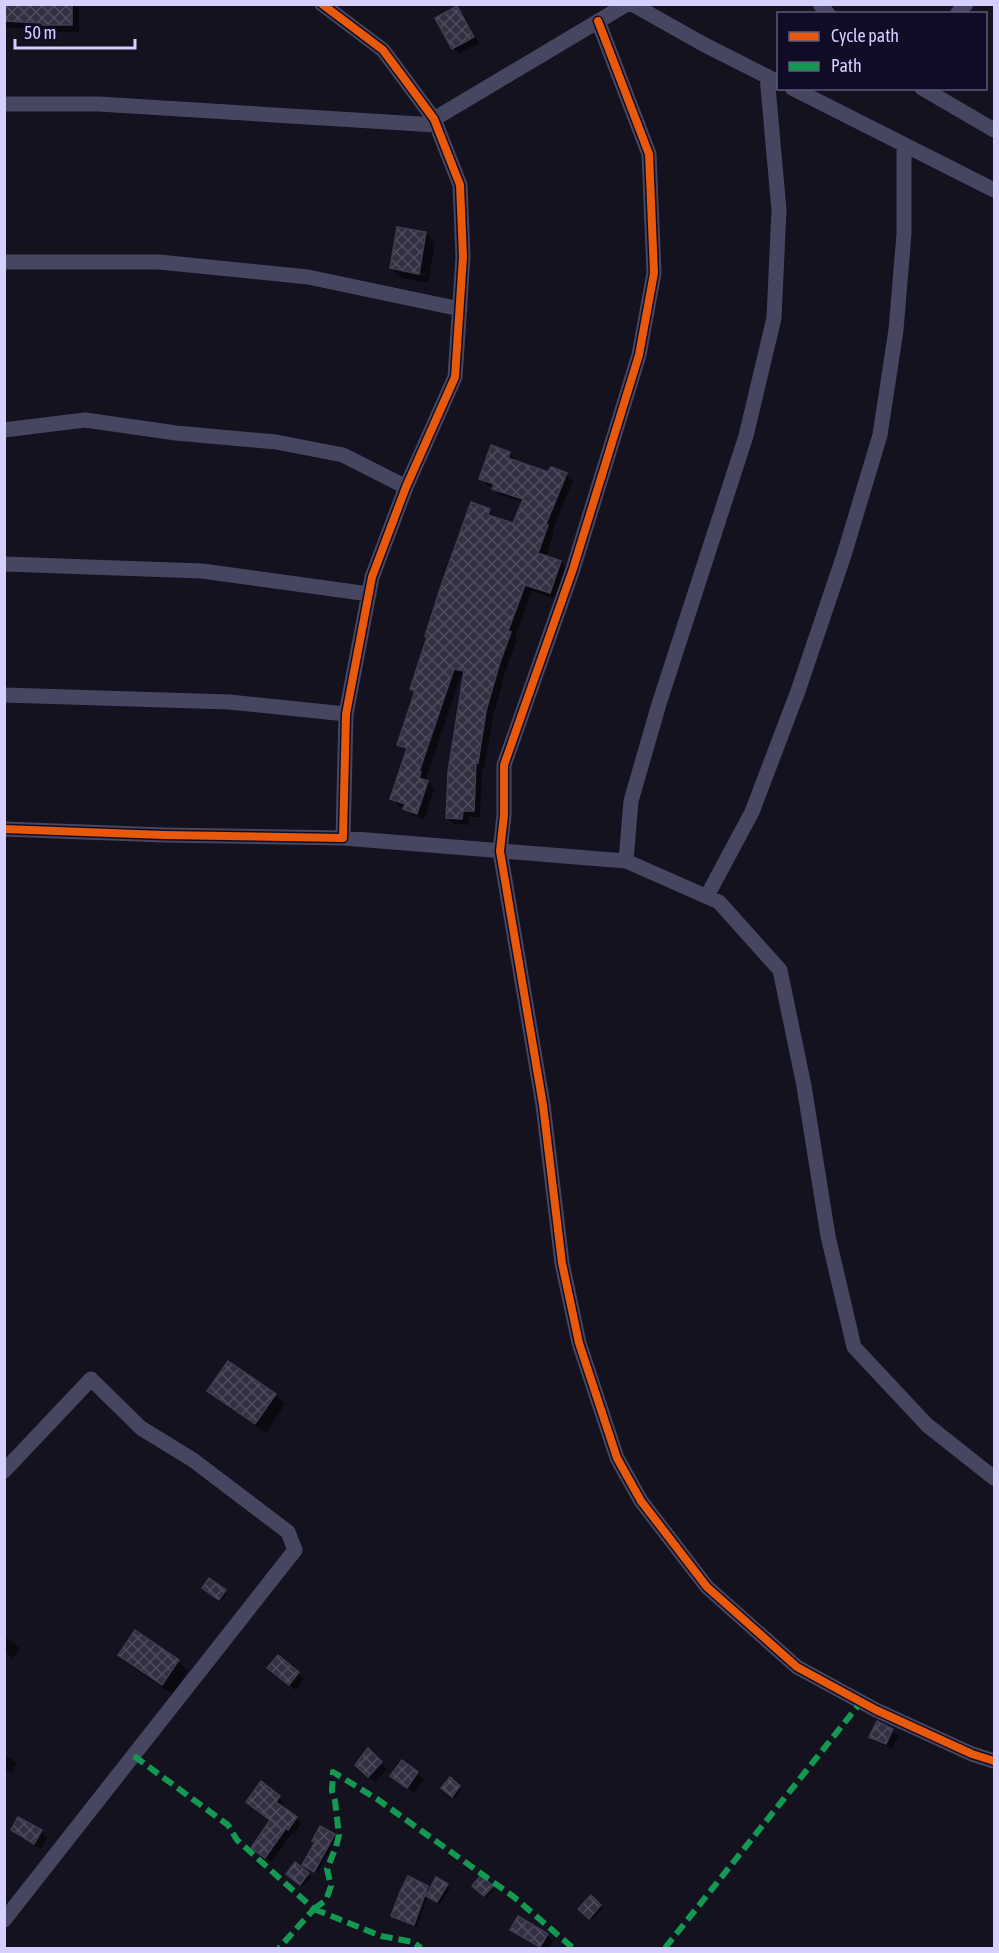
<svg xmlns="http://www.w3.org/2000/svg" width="999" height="1953" viewBox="0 0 999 1953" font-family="'Asap Condensed',sans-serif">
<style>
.shadow{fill:#0007;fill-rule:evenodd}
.building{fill:url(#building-cross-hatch);stroke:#403c54;stroke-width:1.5}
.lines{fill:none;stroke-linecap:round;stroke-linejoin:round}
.street{stroke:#474661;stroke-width:15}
.quiet{stroke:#139951;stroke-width:6;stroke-dasharray:12 6;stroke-linecap:butt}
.cycleway-casing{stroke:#100c25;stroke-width:11}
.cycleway{stroke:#e8590c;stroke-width:8}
</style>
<defs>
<pattern id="building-cross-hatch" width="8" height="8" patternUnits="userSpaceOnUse" patternTransform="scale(1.5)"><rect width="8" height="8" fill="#323041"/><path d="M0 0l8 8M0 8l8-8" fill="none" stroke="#4f4d5e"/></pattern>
</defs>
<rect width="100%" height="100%" fill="#14121f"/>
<path class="shadow" d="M 4,4 L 79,4 L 79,32 L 51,32 L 49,30 L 4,27 Z
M 457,8 L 463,14 L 479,43 L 459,54 L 453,48 Z
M 426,233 L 435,243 L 428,283 L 401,278 L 391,268 ZM 401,269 L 426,274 L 426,276 L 401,272 Z
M 509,453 L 516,460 L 515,462 L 549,474 L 551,469 L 566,475 L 573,481 L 552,531 L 554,533 L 546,557 L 561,562 L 567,569 L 557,599 L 532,591 L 515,638 L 517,640 L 506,669 L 493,718 L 484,769 L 482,769 L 480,817 L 469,817 L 469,825 L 454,824 L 447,818 L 465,676 L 461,675 L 426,779 L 434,789 L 424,820 L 412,815 L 405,808 L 399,806 L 392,799 L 408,752 L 399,745 L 416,693 L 412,689 L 489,510 L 495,519 L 513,525 L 523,502 L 501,495 L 494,488 L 488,486 L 481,479 Z
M 209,1391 L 275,1395 L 285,1404 L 266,1433 L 219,1401 Z
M 207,1591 L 225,1591 L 227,1593 L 222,1601 Z
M 4,1636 L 20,1648 L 13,1658 L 4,1652 Z
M 120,1655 L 178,1661 L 188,1671 L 172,1694 L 129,1665 Z
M 298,1673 L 304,1679 L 296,1690 L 275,1675 Z
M 892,1730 L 899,1736 L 892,1749 L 877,1742 L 871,1736 Z
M 368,1751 L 387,1769 L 375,1782 L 357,1764 Z
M 5,1755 L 17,1763 L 11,1773 L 4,1768 Z
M 402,1762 L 424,1780 L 414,1793 L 392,1776 Z
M 262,1784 L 285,1803 L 281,1807 L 302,1823 L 294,1834 L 292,1833 L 271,1862 L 253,1848 L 271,1821 L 253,1807 Z
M 459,1787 L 462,1789 L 455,1798 L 446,1790 Z
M 321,1828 L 337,1838 L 317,1873 L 306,1867 Z
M 12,1830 L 41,1831 L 47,1838 L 41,1849 L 19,1836 Z
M 308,1874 L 311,1877 L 303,1887 L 290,1877 Z
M 481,1878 L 494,1890 L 487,1898 L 474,1886 Z
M 447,1885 L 450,1888 L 440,1904 L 428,1896 L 417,1927 L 393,1916 L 427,1888 L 430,1891 Z
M 591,1897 L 603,1908 L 592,1920 L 580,1909 Z
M 512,1929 L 547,1935 L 553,1941 L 549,1948 L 540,1948 L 518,1936 Z"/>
<path class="building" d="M 4,4 L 72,4 L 72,25 L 42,25 L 42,23 L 4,21 Z
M 457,6 L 474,37 L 452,49 L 435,18 Z
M 397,227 L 426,232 L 419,274 L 390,268 Z
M 491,445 L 510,452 L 508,458 L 548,472 L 551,467 L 567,473 L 546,524 L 548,525 L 538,553 L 561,561 L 550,593 L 525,585 L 508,631 L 511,632 L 500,662 L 486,711 L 478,763 L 476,763 L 474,811 L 463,811 L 462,819 L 446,818 L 448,772 L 464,671 L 454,669 L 419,772 L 421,772 L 419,778 L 428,781 L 417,814 L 403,809 L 405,804 L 390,799 L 407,748 L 397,745 L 415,691 L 410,689 L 427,637 L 425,636 L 441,586 L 471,502 L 490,509 L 488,515 L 513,523 L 523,499 L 492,489 L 494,484 L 479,479 Z
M 228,1361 L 276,1394 L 255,1424 L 207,1391 Z
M 209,1578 L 226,1590 L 219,1600 L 202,1588 Z
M 135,1630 L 179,1660 L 162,1685 L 118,1655 Z
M 278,1655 L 299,1672 L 289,1685 L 267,1668 Z
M 877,1721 L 893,1729 L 886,1744 L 869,1737 Z
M 368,1748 L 382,1762 L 368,1777 L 355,1765 Z
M 402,1760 L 418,1772 L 407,1788 L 390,1776 Z
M 450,1777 L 460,1786 L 452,1797 L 441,1788 Z
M 261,1781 L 280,1796 L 276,1802 L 297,1817 L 288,1830 L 286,1828 L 265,1858 L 251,1848 L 270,1820 L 246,1802 Z
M 18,1817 L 42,1830 L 34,1844 L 11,1830 Z
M 320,1826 L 335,1834 L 314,1872 L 302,1865 L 315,1842 L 312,1841 Z
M 295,1862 L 309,1873 L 300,1885 L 286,1874 Z
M 481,1875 L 493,1886 L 484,1896 L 472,1886 Z
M 408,1876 L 428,1886 L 414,1925 L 391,1916 L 400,1892 Z
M 436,1877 L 448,1884 L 437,1902 L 426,1896 Z
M 591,1895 L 601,1905 L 589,1919 L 578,1909 Z
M 518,1916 L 548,1934 L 540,1947 L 510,1930 Z"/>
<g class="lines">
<path class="street" d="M 632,4 L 703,44 L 778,82
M 820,4 L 828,14
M 957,14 L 966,4
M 598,21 L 649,154 L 654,273 L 639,355 L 573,569 L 504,765 L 504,815 L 500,851 L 543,1105 L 562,1263 L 579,1343 L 617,1458 L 641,1501 L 707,1587 L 797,1667 L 876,1710 L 972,1754 L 994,1761
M 792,88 L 994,190
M 922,88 L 994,130
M 4,104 L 99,104 L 436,125
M 434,119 L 627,4
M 4,262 L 159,262 L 308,277 L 460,309
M 4,430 L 85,420 L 176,433 L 276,442 L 343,455 L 406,487
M 4,564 L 202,571 L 369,594
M 4,695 L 229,702 L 346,714
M 4,829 L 164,835 L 343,838 L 346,714 L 372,577 L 406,487 L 455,377 L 463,257 L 460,185 L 434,119 L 383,50 L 322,4
M 343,838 L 626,861 L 719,902 L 780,970 L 804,1086 L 828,1236 L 854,1347 L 927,1425 L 994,1478
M 626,861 L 631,801 L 659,704 L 746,436 L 774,318 L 779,210 L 767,76
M 707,896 L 752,812 L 798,691 L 844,555 L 880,435 L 896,330 L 904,234 L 904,145
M 4,1471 L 91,1379 L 141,1428 L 193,1460 L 288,1532 L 295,1550 L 4,1920"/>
<path class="quiet" d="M 134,1756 L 228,1825 L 237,1840 L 314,1909 L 279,1948
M 314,1909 L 326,1900 L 331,1886 L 327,1869 L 336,1847 L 339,1835 L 335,1801 L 332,1791 L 333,1772 L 377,1799 L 514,1897 L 573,1948
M 314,1909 L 381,1936 L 413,1942 L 421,1948
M 665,1948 L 861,1702"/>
<defs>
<path id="cycleway" d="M 598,21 L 649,154 L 654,273 L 639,355 L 573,569 L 504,765 L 504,815 L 500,851 L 543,1105 L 562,1263 L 579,1343 L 617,1458 L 641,1501 L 707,1587 L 797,1667 L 876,1710 L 972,1754 L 994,1761
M 4,829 L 164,835 L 343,838 L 346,714 L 372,577 L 406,487 L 455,377 L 463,257 L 460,185 L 434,119 L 383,50 L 322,4"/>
</defs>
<use href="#cycleway" class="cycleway-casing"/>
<use href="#cycleway" class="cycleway"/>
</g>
<rect width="999" height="1953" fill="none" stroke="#d5d0ff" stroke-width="12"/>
<rect x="777" y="12" width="210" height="78" fill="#100c25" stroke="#5f5a7c" stroke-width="1.5"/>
<rect x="789" y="32" width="30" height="9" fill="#e8590c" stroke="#5f5a7c" stroke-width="1.5"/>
<text x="831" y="42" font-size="18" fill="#d5d0ff">Cycle path</text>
<rect x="789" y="62" width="30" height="9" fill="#139951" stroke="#5f5a7c" stroke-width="1.5"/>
<text x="831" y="72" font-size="18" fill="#d5d0ff">Path</text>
<path d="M15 39v9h120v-9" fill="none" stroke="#d5d0ff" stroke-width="3"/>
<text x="24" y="39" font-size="18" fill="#d5d0ff" stroke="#100c25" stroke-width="4.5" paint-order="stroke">50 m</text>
</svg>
